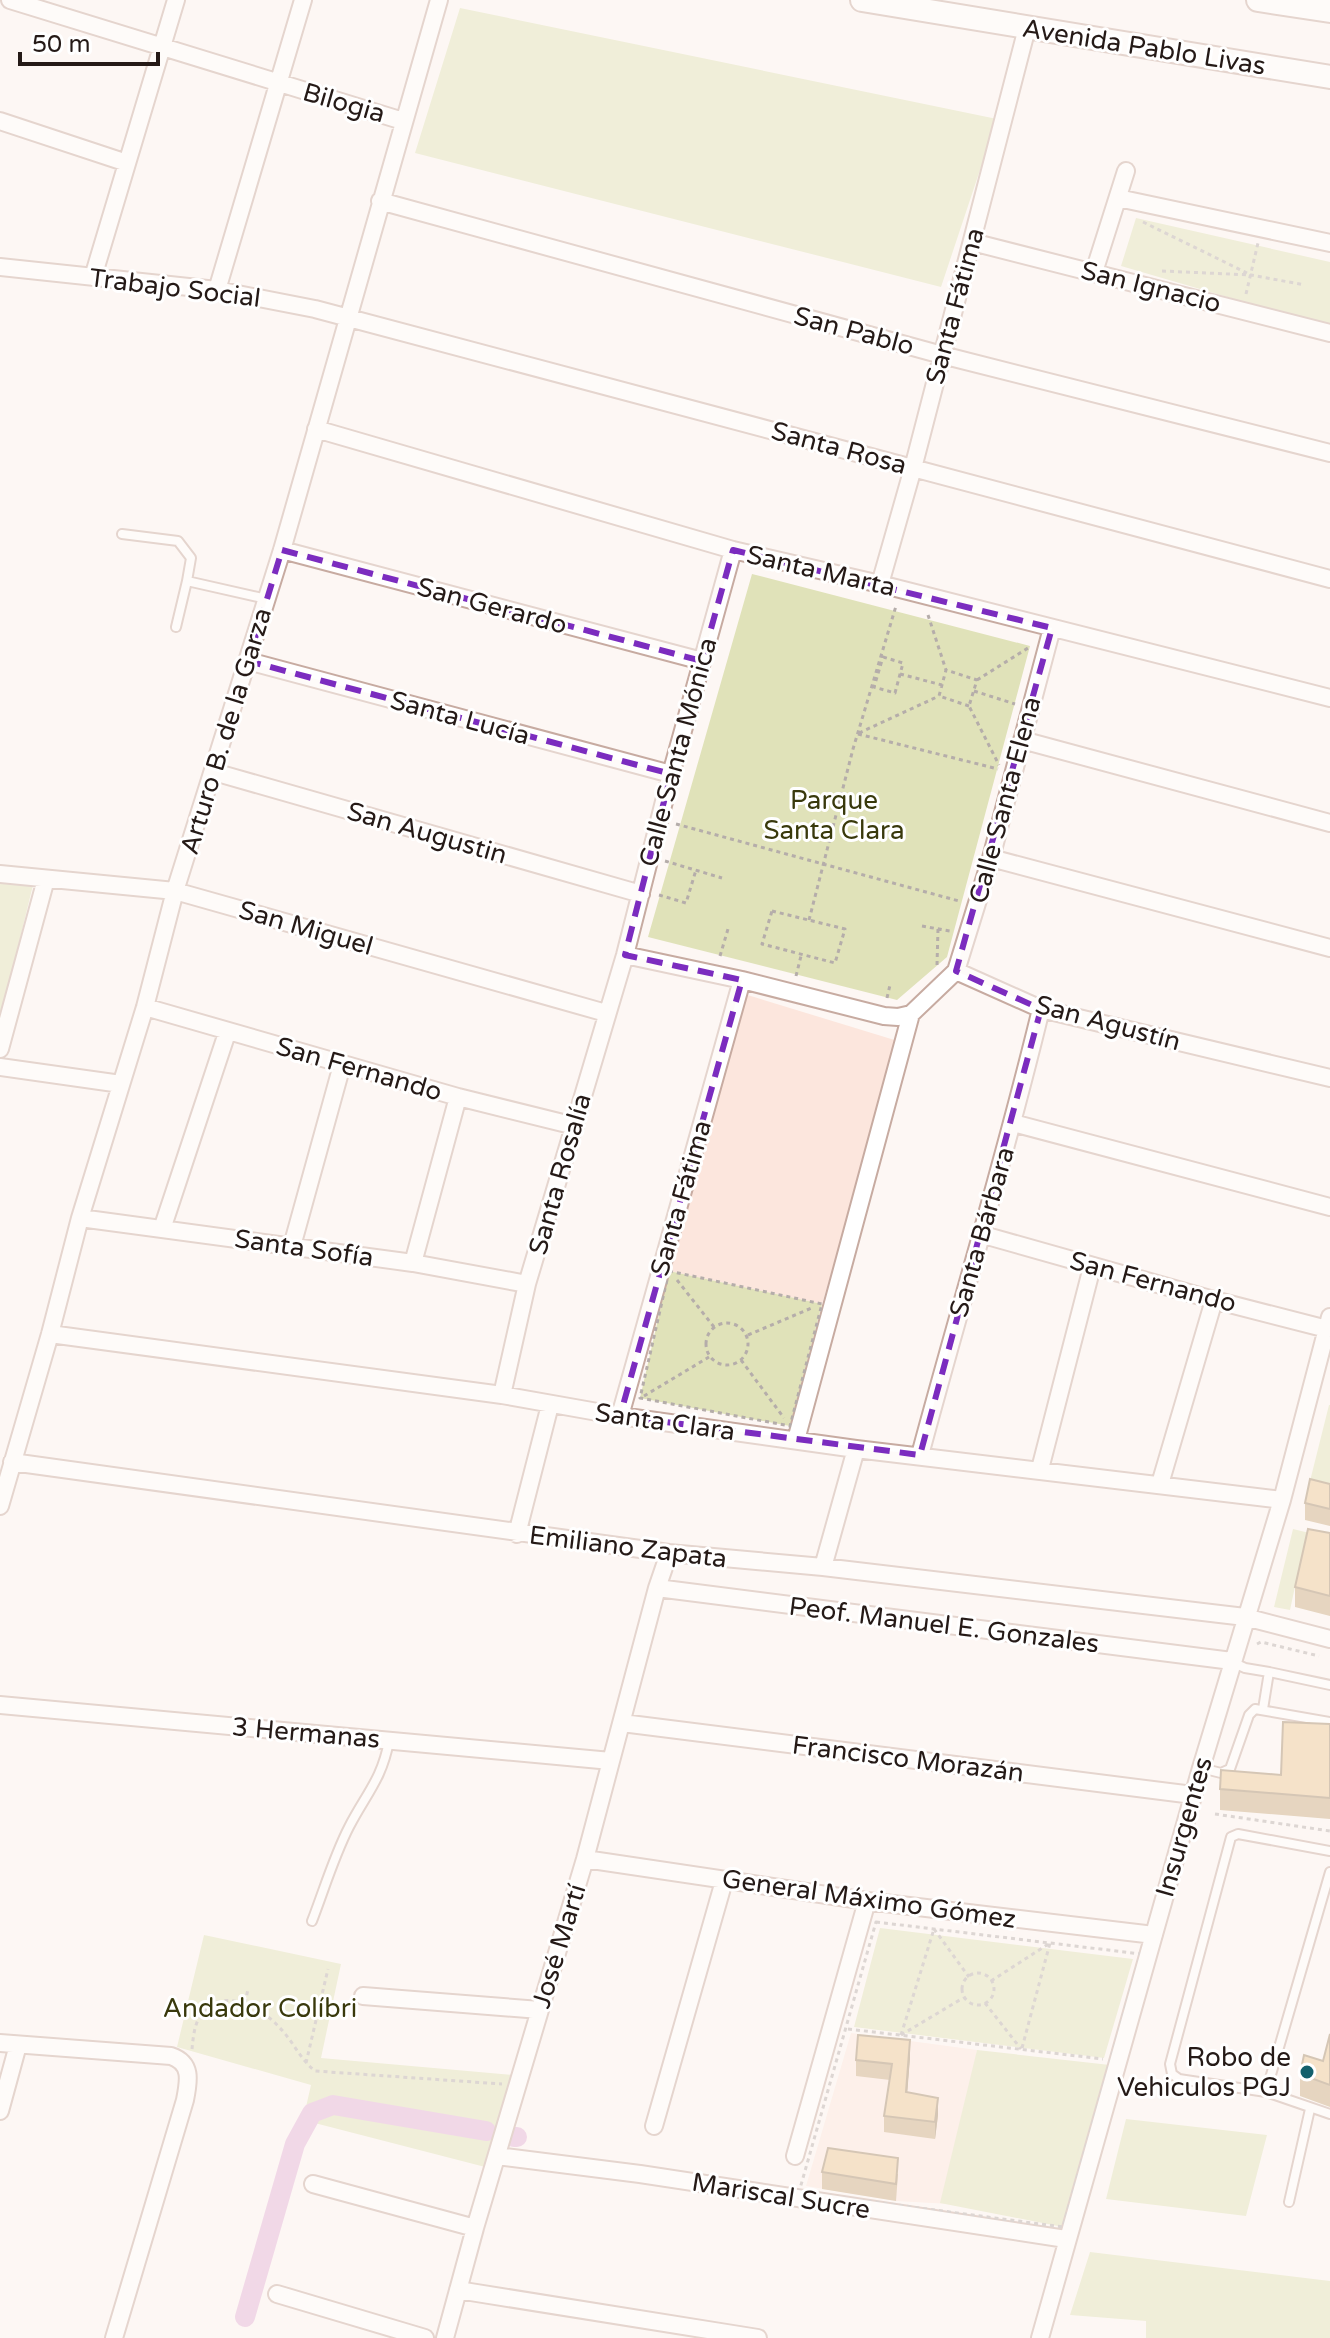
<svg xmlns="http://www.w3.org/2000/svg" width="1330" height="2338" viewBox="0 0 1330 2338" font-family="'Varela Round',sans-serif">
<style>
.built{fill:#fce6dd}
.green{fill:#e0e2b9}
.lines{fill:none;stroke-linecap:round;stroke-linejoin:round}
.canal{stroke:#e3b2d7;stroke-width:20}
.service-casing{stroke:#c7aba1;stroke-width:12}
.minor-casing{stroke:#c7aba1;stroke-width:20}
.secondary-casing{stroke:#c7aba1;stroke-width:26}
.path{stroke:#b5adaa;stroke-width:3;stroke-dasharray:4 4;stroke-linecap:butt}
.service{stroke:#fff;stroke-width:8}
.minor{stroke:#fff;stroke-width:16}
.secondary{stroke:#fff;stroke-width:22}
.wall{fill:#c9ab81}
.shaded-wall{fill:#a48b69}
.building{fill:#eac796;stroke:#a48b69;stroke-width:2}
.marked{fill:none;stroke:#7b2cbf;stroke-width:6;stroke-dasharray:16 10;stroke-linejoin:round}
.poi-dot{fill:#13606c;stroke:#fff;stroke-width:3}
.labels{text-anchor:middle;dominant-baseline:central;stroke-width:6;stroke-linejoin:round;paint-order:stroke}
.street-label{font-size:26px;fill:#251a17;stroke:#fff}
.park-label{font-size:26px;fill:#39390c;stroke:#fff}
.poi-label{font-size:26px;fill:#251a17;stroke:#fff;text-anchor:end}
</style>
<rect width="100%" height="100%" fill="#fdf7f4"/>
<path class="built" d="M 741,993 L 901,1042 L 822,1304 L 669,1271 Z
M 851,2033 L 977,2050 L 950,2204 L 896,2201 L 806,2186 Z"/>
<path class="green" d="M 460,8 L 997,119 L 941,287 L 415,153 Z
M 1136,218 L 1330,262 L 1330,327 L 1121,266 Z
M 752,574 L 1030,646 L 947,957 L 897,1000 L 648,937 Z
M 0,880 L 33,885 L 0,1021 Z
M 669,1271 L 822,1304 L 790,1426 L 640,1398 Z
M 1329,1405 L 1330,1405 L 1330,1490 L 1309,1485 Z
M 1293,1529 L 1330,1538 L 1330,1549 L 1304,1545 L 1290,1610 L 1274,1607 Z
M 880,1928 L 1133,1959 L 1104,2058 L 854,2027 Z
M 204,1935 L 341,1964 L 321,2058 L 514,2075 L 489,2168 L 303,2120 L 311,2085 L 177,2047 Z
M 977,2050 L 1110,2065 L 1063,2227 L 940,2203 Z
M 1126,2119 L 1267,2135 L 1246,2216 L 1106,2199 Z
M 1090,2252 L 1330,2281 L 1330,2338 L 1146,2338 L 1146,2321 L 1070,2315 Z"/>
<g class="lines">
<path class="canal" d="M 514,2137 L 517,2137
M 245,2317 L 295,2144 L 312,2113 L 333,2105 L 486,2131"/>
<defs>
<path id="service" d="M 122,534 L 178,541 L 191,558 L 187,581 L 267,599
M 176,627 L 187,581
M 1232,1662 L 1245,1668 L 1269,1672 L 1263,1709
M 1269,1672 L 1330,1685
M 1201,1768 L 1221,1773 L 1230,1769 L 1249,1715 L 1255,1709 L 1330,1722
M 1330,1851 L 1238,1834 L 1231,1837 L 1170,2064 L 1172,2074 L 1179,2079 L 1266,2092 L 1330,2114
M 312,1921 C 324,1890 334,1856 349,1827 C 366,1794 382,1779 389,1741
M 1266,2092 L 1330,1872
M 1289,2202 L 1310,2109"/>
<path id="minor" d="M 10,0 L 403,121
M 0,121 L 127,163
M 1118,198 L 1330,243
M 380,201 L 942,355 L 1330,453
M 972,242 L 1330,333
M 0,267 L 217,290 L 315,309 L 1330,579
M 1094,272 L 1126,171
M 93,277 L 176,0
M 217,290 L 303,0
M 316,429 L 733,550 L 880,584 L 1330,698
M 282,550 L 702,661
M 880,584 L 913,468 L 1027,28
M 248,661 L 671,774
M 1022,740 L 1330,823
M 214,772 L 641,894
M 991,858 L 1330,948
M 0,874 L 175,891 L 606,1013
M 625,955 L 742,980 L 884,1016 L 898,1017 L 911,1014 L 956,971 L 991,858 L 1052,628
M 956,971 L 1041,1009 L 1330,1078
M 145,1007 L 458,1097 L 575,1126
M 0,1049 L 46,879
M 0,1067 L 121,1084
M 1013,1123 L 1330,1207
M 80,1218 L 413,1263 L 527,1284
M 162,1229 L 227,1033
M 980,1234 L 1214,1300 L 1327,1329
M 292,1246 L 342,1065
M 413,1263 L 458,1097
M 50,1334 L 502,1395 L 620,1416 L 856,1449 L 1282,1500
M 502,1395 L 527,1284 L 625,955 L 671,774 L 733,550
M 620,1416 L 742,980
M 796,1440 L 911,1014
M 920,1455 C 960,1306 1005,1159 1041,1009
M 12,1462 L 669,1553 L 823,1567 L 1245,1617 L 1330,1639
M 1040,1469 L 1092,1267
M 1160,1484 L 1214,1300
M 0,1506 L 50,1334 L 80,1218 L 145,1007 L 175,891 L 282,550 L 439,0
M 517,1534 L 550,1405
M 823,1567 L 856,1449
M 657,1588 L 1232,1661
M 0,1705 L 611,1761
M 622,1723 L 1193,1795
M 585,1859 L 867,1901 L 1154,1935
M 363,1996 L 540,2010
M 0,2043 L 171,2056 C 192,2063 189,2080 185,2100 L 114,2338
M 0,2111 L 18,2045
M 654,2126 L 724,1881
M 497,2156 L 640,2174 L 1066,2239
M 795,2156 L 867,1901
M 313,2184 L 475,2228
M 458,2290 L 758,2338
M 277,2294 L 425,2338
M 445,2338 L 475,2228 L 585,1859 L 657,1588 L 669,1553
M 1040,2338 L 1201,1768 L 1282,1500 L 1330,1317"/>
<path id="secondary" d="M 862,0 L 1330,77
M 1258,0 L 1330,11"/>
</defs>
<use href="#service" class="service-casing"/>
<use href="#minor" class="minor-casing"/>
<use href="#secondary" class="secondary-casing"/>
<path class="path" d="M 1143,222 L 1247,273
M 1162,271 L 1251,275 L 1305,285
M 1246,294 L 1258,243
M 928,615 L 946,670
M 883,657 L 903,663 L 895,693 L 874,687 Z
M 900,674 L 942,685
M 977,680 L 1028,648
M 974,691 L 1015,704
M 969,706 L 939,696 L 946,670 L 977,680 L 969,706 L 999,765
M 859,733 L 939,696
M 858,734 L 998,769
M 676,824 L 959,901
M 665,861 L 722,878
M 659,895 L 686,903 L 696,870
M 772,911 L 845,929 L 835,963 L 762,944 Z
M 809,920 L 853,749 L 896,606
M 922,926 L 950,931
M 720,956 L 728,929
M 937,965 L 938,929
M 796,976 L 801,956
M 887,998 L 890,985
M 669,1271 L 822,1304 L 790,1426 L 640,1398 Z
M 677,1280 L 714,1327
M706 1344a21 21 0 1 1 42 0a21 21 0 1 1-42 0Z
M 748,1335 L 814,1307
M 741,1360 L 784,1418
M 644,1396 L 709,1357
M 1257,1644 L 1261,1642 L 1319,1656
M 1215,1814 L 1330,1831
M 876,1922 L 1141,1954 L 1063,2227 L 799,2192 Z
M 934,1929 L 969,1977
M962 1989a16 16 0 1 1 32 0a16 16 0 1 1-32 0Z
M 991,1981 L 1050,1943
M 245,2003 L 248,1989
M 985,2003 L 1021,2049
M 848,2029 L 1103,2059
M 901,2035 L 934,1929
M 901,2035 L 963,1998
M 1022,2048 L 1050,1943
M 192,2049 C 193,2039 194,2027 199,2018 C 217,1985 259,2005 279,2027 C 293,2041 300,2059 315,2071 L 502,2084
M 306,2063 L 328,1969"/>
<use href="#service" class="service"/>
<use href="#minor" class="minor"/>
<use href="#secondary" class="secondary"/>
</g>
<path class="wall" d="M 1330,1484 L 1330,1526 L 1305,1520 L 1305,1503 Z
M 1330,1533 L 1330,1616 L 1295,1607 L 1295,1587 Z
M 1330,1724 L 1330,1819 L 1220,1810 L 1220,1789 L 1281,1775 Z
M 1330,2034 L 1330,2107 L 1300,2096 L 1300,2074 L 1323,2061 Z
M 910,2057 L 907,2092 L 938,2115 L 935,2139 L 884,2132 L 884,2116 L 890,2080 L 856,2076 L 856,2060 Z
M 822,2172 L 898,2174 L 896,2201 L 822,2189 Z"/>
<path class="shaded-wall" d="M 910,2040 L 910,2057 L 906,2109 L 906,2092 Z
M 938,2098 L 938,2115 L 935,2139 L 935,2122 Z"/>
<path class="building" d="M 1310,1479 L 1330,1484 L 1330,1509 L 1305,1503 Z
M 1308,1529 L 1330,1533 L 1330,1596 L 1295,1587 Z
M 1283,1722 L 1330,1724 L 1330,1798 L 1220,1789 L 1221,1770 L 1281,1775 Z
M 1330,2034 L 1330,2085 L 1300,2074 L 1304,2055 L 1323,2061 Z
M 858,2035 L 910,2040 L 906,2092 L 938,2098 L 935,2122 L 884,2116 L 892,2064 L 856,2060 Z
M 828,2148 L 898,2158 L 896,2184 L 822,2172 Z"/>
<path d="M0 0H1330V2338H0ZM 282,550 L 702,661 L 733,550 L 1052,628 L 956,971 L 1041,1009 L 920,1455 L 620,1416 L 742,980 L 625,955 L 671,774 L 248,661 Z" fill="#fdf7f4" fill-opacity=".55" fill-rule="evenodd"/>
<path class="marked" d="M 282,550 L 702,661 L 733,550 L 1052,628 L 956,971 L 1041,1009 L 920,1455 L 620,1416 L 742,980 L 625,955 L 671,774 L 248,661 Z"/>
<circle class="poi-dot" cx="1307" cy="2072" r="8"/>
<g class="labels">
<g class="street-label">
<text transform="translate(1144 47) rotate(9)">Avenida Pablo Livas</text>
<text transform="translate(344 103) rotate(16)">Bilogia</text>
<text transform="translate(1151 287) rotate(14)">San Ignacio</text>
<text transform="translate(175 288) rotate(7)">Trabajo Social</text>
<text transform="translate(955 306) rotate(-75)">Santa Fátima</text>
<text transform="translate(854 331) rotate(15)">San Pablo</text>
<text transform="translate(839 448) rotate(15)">Santa Rosa</text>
<text transform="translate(821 571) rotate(13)">Santa Marta</text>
<text transform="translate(492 606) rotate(15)">San Gerardo</text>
<text transform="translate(460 718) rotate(15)">Santa Lucía</text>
<text transform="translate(226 731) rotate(-73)">Arturo B. de la Garza</text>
<text transform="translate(678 752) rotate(-75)">Calle Santa Mónica</text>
<text transform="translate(1005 800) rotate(-75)">Calle Santa Elena</text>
<text transform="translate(427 833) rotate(16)">San Augustin</text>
<text transform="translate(306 928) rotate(16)">San Miguel</text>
<text transform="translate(1108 1023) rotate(15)">San Agustín</text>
<text transform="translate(359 1069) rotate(16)">San Fernando</text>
<text transform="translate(560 1174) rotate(-74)">Santa Rosalía</text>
<text transform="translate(681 1198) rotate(-74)">Santa Fátima</text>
<text transform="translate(982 1232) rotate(-74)">Santa Bárbara</text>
<text transform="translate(304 1248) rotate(8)">Santa Sofía</text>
<text transform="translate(1153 1282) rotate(15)">San Fernando</text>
<text transform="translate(665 1422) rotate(8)">Santa Clara</text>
<text transform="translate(628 1547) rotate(7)">Emiliano Zapata</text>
<text transform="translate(944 1625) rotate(7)">Peof. Manuel E. Gonzales</text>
<text transform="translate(306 1733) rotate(5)">3 Hermanas</text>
<text transform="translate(908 1759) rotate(7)">Francisco Morazán</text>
<text transform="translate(1184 1827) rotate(-74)">Insurgentes</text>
<text transform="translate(869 1899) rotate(8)">General Máximo Gómez</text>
<text transform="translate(559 1946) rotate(-73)">José Martí</text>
<text transform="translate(781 2196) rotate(9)">Mariscal Sucre</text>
</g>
<g class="park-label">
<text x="834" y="800">Parque<tspan x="834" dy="30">Santa Clara</tspan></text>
<text x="260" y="2008">Andador Colíbri</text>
</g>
<g class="poi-label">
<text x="1291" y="2057">Robo de<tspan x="1291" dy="30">Vehiculos PGJ</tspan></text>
</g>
</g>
<path d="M20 52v12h138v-12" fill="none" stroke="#251a17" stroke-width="4"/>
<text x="32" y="52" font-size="24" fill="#251a17" stroke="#ffffff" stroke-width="6" paint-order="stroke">50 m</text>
</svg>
